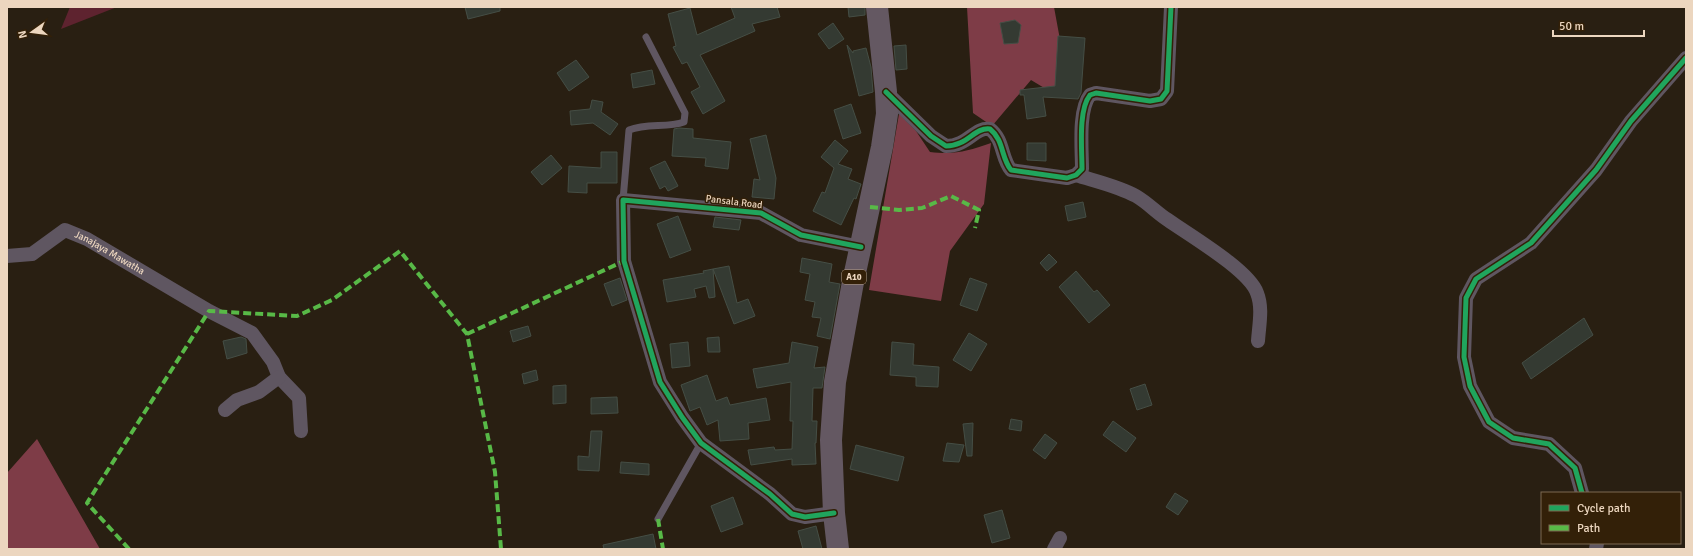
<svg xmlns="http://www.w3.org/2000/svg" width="1693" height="556" viewBox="0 0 1693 556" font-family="Signika,sans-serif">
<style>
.green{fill:#5e232f}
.forest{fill:#7e3c47}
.building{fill:#343a32;stroke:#454e45}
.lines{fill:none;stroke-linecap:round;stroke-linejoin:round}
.service{stroke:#5f5661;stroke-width:7}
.minor{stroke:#5f5661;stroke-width:14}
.trunk{stroke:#645862;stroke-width:22}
.quiet{stroke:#58b947;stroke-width:4;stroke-dasharray:8 4;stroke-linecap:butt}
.cycleway-casing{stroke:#332008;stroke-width:8}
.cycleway{stroke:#20a55d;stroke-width:5}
.labels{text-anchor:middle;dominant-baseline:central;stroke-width:3;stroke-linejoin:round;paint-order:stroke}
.shield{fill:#332008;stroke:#b49f88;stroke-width:1}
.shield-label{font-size:9px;font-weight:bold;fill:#ecd6bf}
.street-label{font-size:10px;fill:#ecd6bf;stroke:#332008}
</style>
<rect width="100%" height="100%" fill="#291f12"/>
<path class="green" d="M 70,7 L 117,7 L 61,29 Z"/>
<path class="forest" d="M 967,7 L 1054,7 L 1063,56 L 1061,98 L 1031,80 L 992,126 L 973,113 Z
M 899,114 L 916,131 L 930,152 C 956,155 967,151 991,143 L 984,204 L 950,251 L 941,301 L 869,290 Z
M 37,439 L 100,549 L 7,549 L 7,473 Z"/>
<path class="building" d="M 465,7 L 500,7 L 500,11 L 468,19 Z
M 731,7 L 777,7 L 780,17 L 752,24 L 755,31 L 700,55 L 725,101 L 703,114 L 691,92 L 700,87 L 687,62 L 682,64 L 673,47 L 676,46 L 668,14 L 690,8 L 697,35 L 735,18 Z
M 848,7 L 865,7 L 865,15 L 849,17 Z
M 1015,20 L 1021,25 L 1018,43 L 1004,44 L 1000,23 Z
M 833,23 L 844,39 L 829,49 L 818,34 Z
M 1058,36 L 1085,38 L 1081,93 L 1078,99 L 1043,97 L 1046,116 L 1027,119 L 1024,95 L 1020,95 L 1020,90 L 1055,86 Z
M 847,45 L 853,53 L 853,51 L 866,48 L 871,67 L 873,92 L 859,96 Z
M 906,45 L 907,69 L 896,70 L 894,46 Z
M 576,60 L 589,77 L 569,91 L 557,73 Z
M 652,70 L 655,84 L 633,88 L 631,74 Z
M 592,100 L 603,102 L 601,112 L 618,124 L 610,135 L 593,123 L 571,125 L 570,111 L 590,109 Z
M 851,104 L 861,133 L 843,139 L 834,110 Z
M 679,128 L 693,129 L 693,138 L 731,142 L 728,169 L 705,166 L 706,158 L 672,156 L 674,129 Z
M 766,135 L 776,178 L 774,199 L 752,197 L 754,179 L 760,180 L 750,139 Z
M 835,140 L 848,151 L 838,164 L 852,169 L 848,179 L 861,184 L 856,199 L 854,198 L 841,225 L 813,211 L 822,192 L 825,193 L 834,168 L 821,157 Z
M 1027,143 L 1046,143 L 1046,161 L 1027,160 Z
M 601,152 L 617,152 L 617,183 L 587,183 L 587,193 L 568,192 L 569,166 L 601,168 Z
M 551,155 L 562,168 L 542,185 L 531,172 Z
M 665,161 L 678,186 L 668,191 L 665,186 L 660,189 L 650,168 Z
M 1083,202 L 1086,217 L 1068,221 L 1065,206 Z
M 678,216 L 691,250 L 670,258 L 657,224 Z
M 715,217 L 741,220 L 739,230 L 713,227 Z
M 1049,254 L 1057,262 L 1047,271 L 1040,263 Z
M 802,258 L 832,264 L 829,282 L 840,284 L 830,339 L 817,336 L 821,318 L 812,317 L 815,302 L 805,300 L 810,274 L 800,272 Z
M 729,266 L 737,303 L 748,299 L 755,316 L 734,324 L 713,269 Z
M 713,269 L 715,297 L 709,298 L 706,286 L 694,289 L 696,297 L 667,302 L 663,280 L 704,273 L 703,271 Z
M 1076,271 L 1094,292 L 1097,290 L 1110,305 L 1089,323 L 1059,287 Z
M 620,278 L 627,300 L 612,306 L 604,284 Z
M 970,278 L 987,284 L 977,311 L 960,305 Z
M 1584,318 L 1593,335 L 1531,379 L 1522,363 Z
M 528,326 L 531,336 L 513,342 L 510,331 Z
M 969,333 L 987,344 L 971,371 L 953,360 Z
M 241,337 L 246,339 L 247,353 L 227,359 L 223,341 Z
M 719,337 L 720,352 L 708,352 L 707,338 Z
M 688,342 L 690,366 L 672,368 L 670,344 Z
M 792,342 L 818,347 L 814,368 L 825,367 L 822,388 L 813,388 L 812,421 L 817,421 L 816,443 L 815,443 L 816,464 L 792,465 L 792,459 L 751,465 L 748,450 L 774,447 L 775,450 L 792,449 L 793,421 L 790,421 L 791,382 L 757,388 L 753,369 L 789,363 Z
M 892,342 L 914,344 L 913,365 L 939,367 L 938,387 L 916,386 L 916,377 L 890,375 Z
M 536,370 L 538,380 L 524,384 L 522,374 Z
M 707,375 L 716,401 L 727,397 L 730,405 L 766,398 L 770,420 L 748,423 L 749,439 L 720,441 L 718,420 L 707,425 L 700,407 L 690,411 L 681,385 Z
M 1145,384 L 1152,405 L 1137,410 L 1130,389 Z
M 566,385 L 566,403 L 553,404 L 553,386 Z
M 617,397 L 618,413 L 591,414 L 591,398 Z
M 1011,419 L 1022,421 L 1021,431 L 1009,429 Z
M 1113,421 L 1136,438 L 1126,452 L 1103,435 Z
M 973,423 L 972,456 L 967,456 L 963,424 Z
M 591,431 L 602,431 L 599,471 L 578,470 L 578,456 L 589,457 Z
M 1045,434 L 1057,443 L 1045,459 L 1033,450 Z
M 947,443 L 964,445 L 959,462 L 943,461 Z
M 856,445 L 904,457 L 898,481 L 850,469 Z
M 621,462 L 649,464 L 649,475 L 620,473 Z
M 1175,493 L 1188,501 L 1178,515 L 1166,507 Z
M 733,497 L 743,524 L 721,532 L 711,506 Z
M 1002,510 L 1010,538 L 992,543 L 984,515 Z
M 816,526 L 822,549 L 803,549 L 798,531 Z
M 653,534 L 656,549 L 604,549 L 603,545 Z"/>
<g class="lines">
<path class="service" d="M 623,200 L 629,130 C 647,123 667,128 684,122 L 685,113 L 646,37
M 658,519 L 701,443"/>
<g class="minor">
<path d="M 886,92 L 931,136 L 946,146 C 968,146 974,127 990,129 C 1004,140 1001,158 1011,170 L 1067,178 L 1076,175 L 1082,169 C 1082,149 1078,110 1090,95 L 1096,93 L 1150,101 L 1161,99 L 1167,91 L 1171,7"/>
<path d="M 1076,175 C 1095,181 1118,186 1136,196 C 1148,203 1157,213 1168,220 C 1189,235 1249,270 1257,293 C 1263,308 1259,325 1258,341"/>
<path id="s1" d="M 7,256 L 32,254 L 65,230 L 87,239 L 209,311 L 252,333 L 273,362 L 279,377 L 299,398 L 301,431"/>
<path d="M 225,410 L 237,400 L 259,392 L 279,377"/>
<path d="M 1582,493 L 1575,468 L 1549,444 L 1513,438 L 1489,422 L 1470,386 L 1464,357 L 1466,298 L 1476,279 L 1531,243 L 1596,170 L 1631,121 L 1686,58"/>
<path d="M 834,513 L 805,517 L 792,514 L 770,494 L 701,443 L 682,417 L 660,382 L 624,261 L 623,200 L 761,213 L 801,235 L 861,247"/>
<path d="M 1054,549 L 1060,538"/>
<path d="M 1596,549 L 1597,543"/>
</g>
<path class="trunk" d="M 838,549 L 834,513 L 831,440 L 835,382 L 853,282 L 882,147 L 887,114 L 886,92 L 877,7"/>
<path class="quiet" d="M 870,207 L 899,210 L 922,208 L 951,196 L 979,210 L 975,228
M 467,334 L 624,261
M 658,519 L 663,549
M 129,549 L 87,503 L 209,311 L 297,316 L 332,300 L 400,251 L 467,334 L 495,472 L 501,549"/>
<defs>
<path id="cycleway" d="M 886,92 L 931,136 L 946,146 C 968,146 974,127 990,129 C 1004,140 1001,158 1011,170 L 1067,178 L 1076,175 L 1082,169 C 1082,149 1078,110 1090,95 L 1096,93 L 1150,101 L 1161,99 L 1167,91 L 1171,7
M 1582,493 L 1575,468 L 1549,444 L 1513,438 L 1489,422 L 1470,386 L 1464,357 L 1466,298 L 1476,279 L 1531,243 L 1596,170 L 1631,121 L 1686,58
M 834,513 L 805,517 L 792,514 L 770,494 L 701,443 L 682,417 L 660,382 L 624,261 L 623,200 L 761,213 L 801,235 L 861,247"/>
</defs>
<use href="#cycleway" class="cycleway-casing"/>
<use href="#cycleway" class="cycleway"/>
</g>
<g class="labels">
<rect class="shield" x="842" y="270" width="24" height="14" rx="3"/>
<g class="shield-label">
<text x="854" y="277">A10</text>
</g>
<g class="street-label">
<text transform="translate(734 202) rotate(7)">Pansala Road</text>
<text stroke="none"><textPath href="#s1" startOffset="116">Janajaya Mawatha</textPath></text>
</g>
</g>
<rect width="1693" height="556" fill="none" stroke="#ecd6bf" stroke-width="16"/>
<rect x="1541" y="492" width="140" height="52" fill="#332008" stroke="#7d6951"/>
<rect x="1549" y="505" width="20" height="6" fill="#20a55d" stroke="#7d6951"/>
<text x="1577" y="512" font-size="12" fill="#ecd6bf">Cycle path</text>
<rect x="1549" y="525" width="20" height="6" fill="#58b947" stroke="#7d6951"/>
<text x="1577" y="532" font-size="12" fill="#ecd6bf">Path</text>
<g transform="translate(32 32) rotate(256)" stroke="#332008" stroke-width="3" paint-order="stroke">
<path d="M0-3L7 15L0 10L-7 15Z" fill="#ecd6bf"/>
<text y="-6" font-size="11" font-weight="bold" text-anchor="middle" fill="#ecd6bf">N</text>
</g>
<path d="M1553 30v6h91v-6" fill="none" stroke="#ecd6bf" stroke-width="2"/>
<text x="1559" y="30" font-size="12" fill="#ecd6bf" stroke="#332008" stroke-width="3" paint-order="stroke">50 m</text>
</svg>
